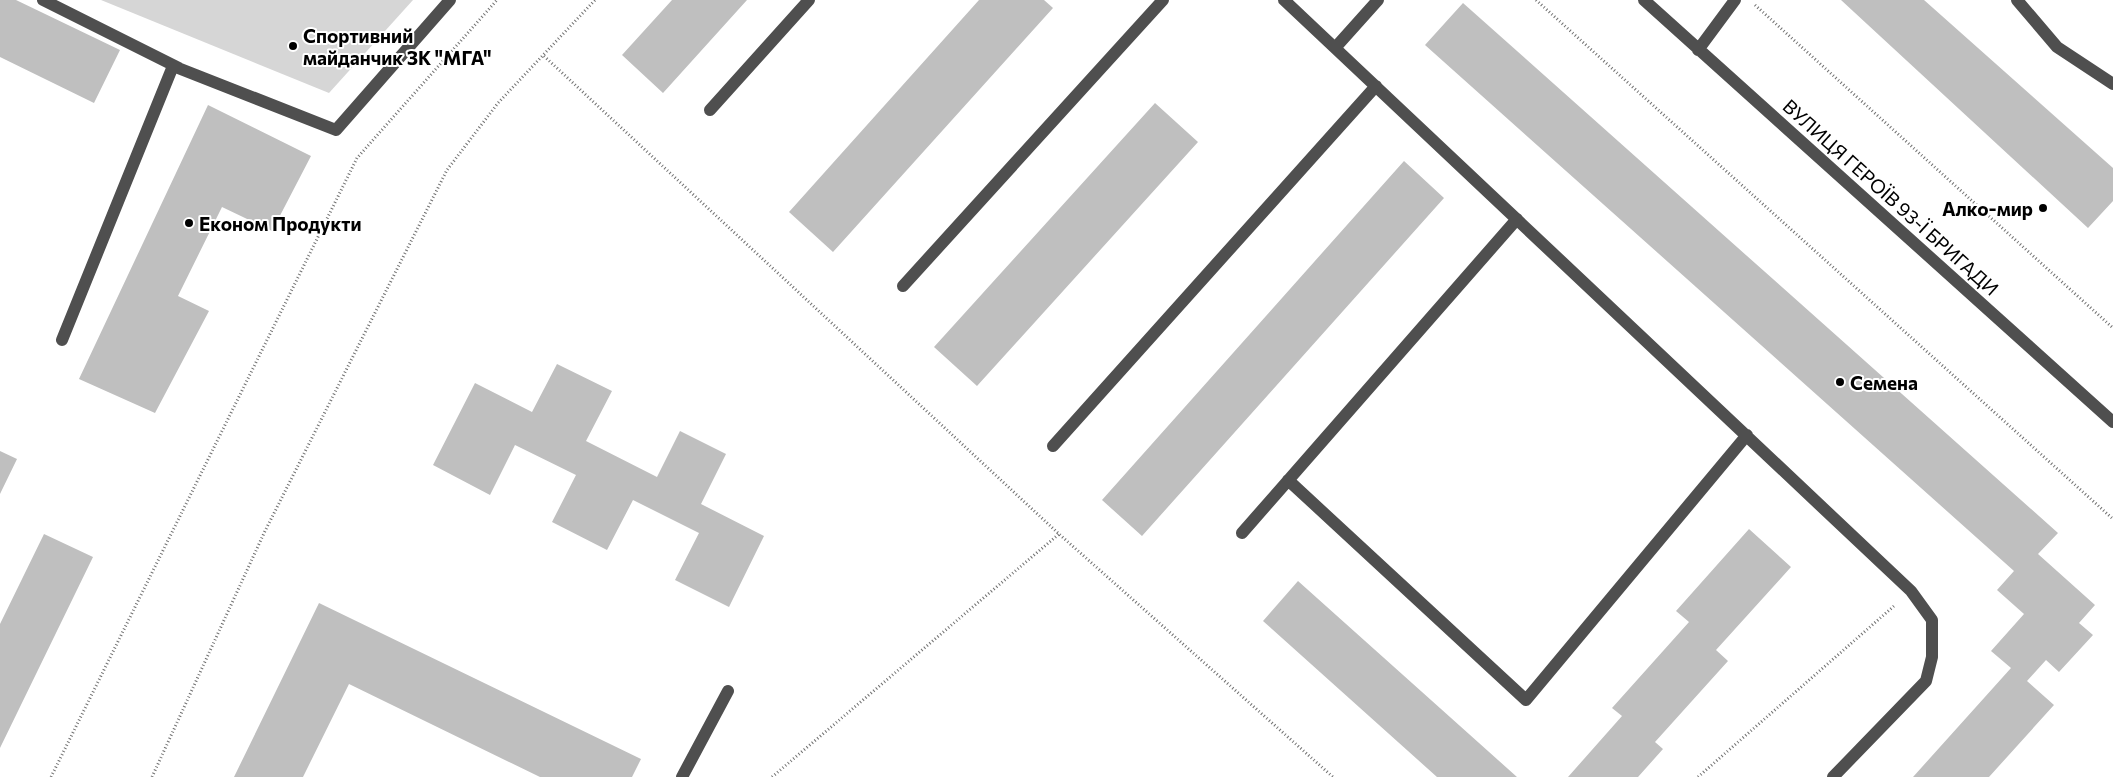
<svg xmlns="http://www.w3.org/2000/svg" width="2113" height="777" viewBox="0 0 2113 777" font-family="Commissioner,sans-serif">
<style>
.green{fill:#d6d6d6}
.building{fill:#bfbfbf}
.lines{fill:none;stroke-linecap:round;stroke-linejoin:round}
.path{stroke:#717171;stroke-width:3;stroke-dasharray:1 2.5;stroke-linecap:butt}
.minor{stroke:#4f4f4f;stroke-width:12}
.poi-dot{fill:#000;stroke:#fff;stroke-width:2}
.labels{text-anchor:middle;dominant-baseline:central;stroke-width:4;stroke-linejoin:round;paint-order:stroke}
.poi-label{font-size:19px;font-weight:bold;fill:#000;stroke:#fff;text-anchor:start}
.street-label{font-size:19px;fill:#000;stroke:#fff}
</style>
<rect width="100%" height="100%" fill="#fff"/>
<path class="green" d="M 101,0 L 413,0 L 329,93 Z"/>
<path class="building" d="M 0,0 L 16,0 L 120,50 L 94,103 L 0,57 Z
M 672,0 L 747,0 L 663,93 L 622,55 Z
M 979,0 L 1044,0 L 1053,8 L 833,252 L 789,212 Z
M 1841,0 L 1924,0 L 2113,168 L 2113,201 L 2088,228 Z
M 1463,3 L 2058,533 L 2038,554 L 2095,605 L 2079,623 L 2093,635 L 2059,672 L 2046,660 L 2027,681 L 2054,705 L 1989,777 L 1913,777 L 2011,668 L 1991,651 L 2024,614 L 1997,590 L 2014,571 L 1425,45 Z
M 1155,103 L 1198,142 L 977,386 L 934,347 Z
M 208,105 L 311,156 L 272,231 L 222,207 L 178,296 L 209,311 L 155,413 L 79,379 Z
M 1404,161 L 1444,198 L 1142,536 L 1102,500 Z
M 557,364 L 612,391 L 586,441 L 657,477 L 680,431 L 726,454 L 701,504 L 764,536 L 729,607 L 675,580 L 699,533 L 633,500 L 607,550 L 552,522 L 576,475 L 515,445 L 490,495 L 433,465 L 475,383 L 532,412 Z
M 0,451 L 17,459 L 0,494 Z
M 1749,529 L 1791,567 L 1716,650 L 1728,661 L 1655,742 L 1663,749 L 1638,777 L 1568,777 L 1622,716 L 1612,708 L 1689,622 L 1676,611 Z
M 44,534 L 93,557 L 0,748 L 0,624 Z
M 1298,581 L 1517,777 L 1437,777 L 1263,621 Z
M 319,603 L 641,759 L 632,777 L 540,777 L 349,684 L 303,777 L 234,777 Z"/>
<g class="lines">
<path class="path" d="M 1536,0 L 2113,519
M 1755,5 L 2113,328
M 544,56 L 1059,534 L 1333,777
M 51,777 L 357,158 L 497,0
M 152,777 L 265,531 L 447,170 L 498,103 L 595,0
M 772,777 L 1059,534
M 1698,777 L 1894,606"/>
<path class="minor" d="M 43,0 L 179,68
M 1284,0 L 1335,48
M 1378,0 L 1335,48 L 1911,591 L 1932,620 L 1932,657 L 1926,681 L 1833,777
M 1644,0 L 2113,422
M 2017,0 L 2057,47 L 2113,84
M 1698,50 L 1735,0
M 710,110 L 809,0
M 903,286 L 1163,0
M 62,340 L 173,66 L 336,130 L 450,0
M 1053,446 L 1376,86
M 1288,480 L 1526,700 L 1747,435
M 1242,533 L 1517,219
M 682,777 L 728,691"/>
</g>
<g class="poi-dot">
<circle cx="293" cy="46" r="5"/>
<circle cx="2043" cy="208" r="5"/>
<circle cx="189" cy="223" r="5"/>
<circle cx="1840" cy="382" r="5"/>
</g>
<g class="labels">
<g class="poi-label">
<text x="303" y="35">Спортивний<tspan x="303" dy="22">майданчик ЗК "МГА"</tspan></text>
<text x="2033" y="208" text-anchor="end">Алко-мир</text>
<text x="199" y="223">Економ Продукти</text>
<text x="1850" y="382">Семена</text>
</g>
<g class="street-label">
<text transform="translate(1891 197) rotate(42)">ВУЛИЦЯ ГЕРОЇВ 93-Ї БРИГАДИ</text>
</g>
</g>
</svg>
